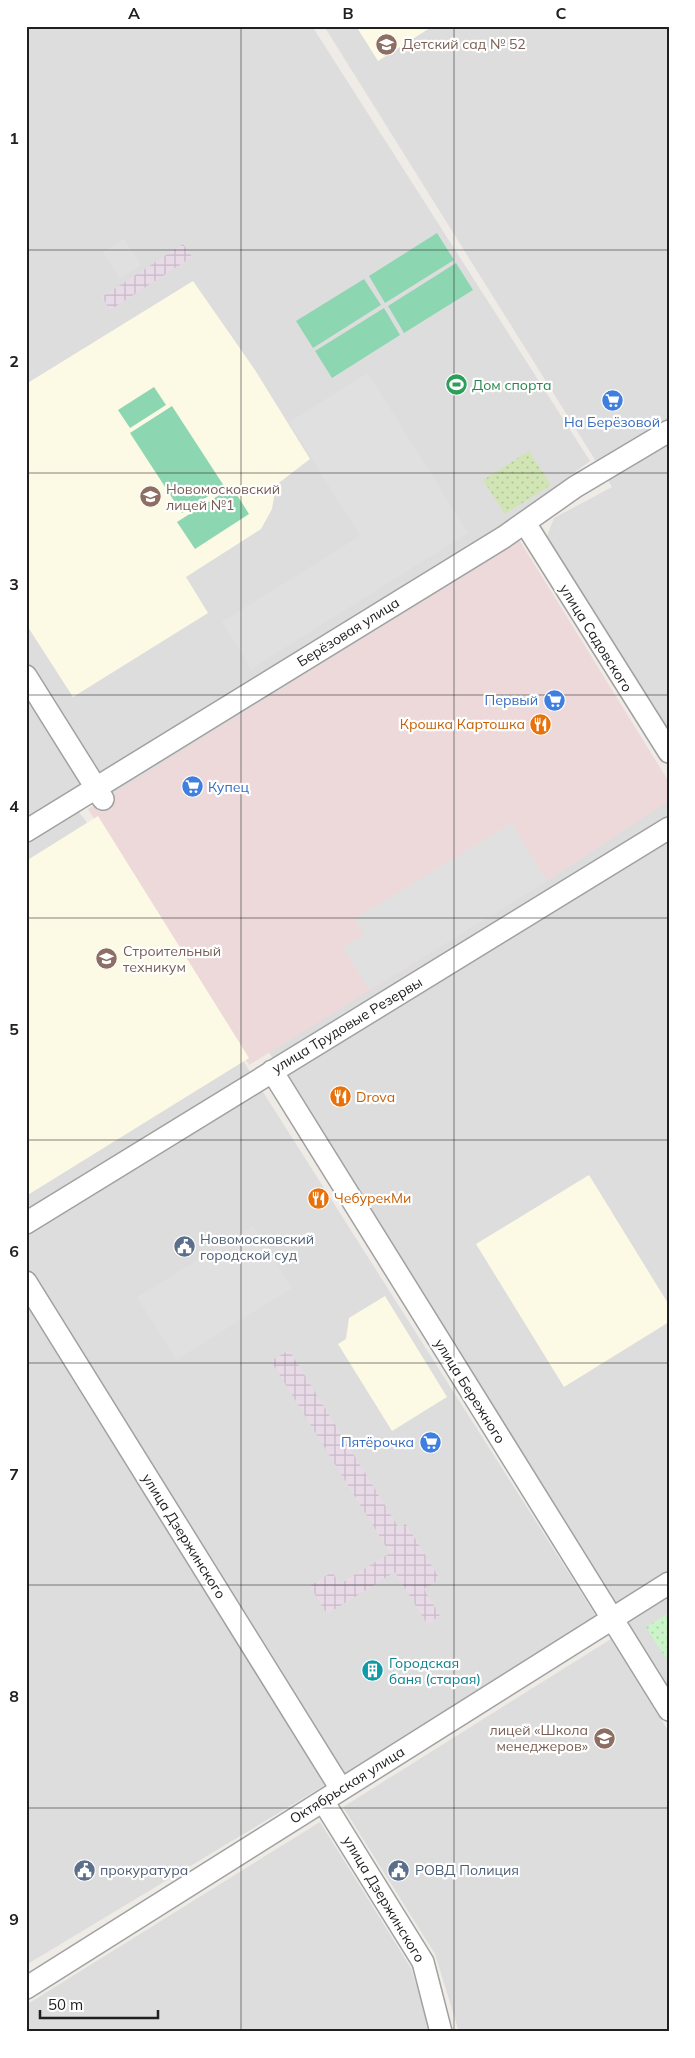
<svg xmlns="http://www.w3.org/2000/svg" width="695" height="2058" viewBox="0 0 695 2058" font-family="Mulish,sans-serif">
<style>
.residential{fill:#dedddd}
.commercial{fill:#eed9da}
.industrial{fill:url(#industrial-grid)}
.education{fill:#fcf9e4}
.grass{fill:url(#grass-dots)}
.park{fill:url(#park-dots)}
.pitch{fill:#8dd6b2}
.parking{fill:#e0e0e0}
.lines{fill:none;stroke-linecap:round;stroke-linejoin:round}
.minor-casing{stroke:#a1a1a1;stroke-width:24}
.minor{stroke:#fff;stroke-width:21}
.grid{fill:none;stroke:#202020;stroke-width:1;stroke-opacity:0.55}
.labels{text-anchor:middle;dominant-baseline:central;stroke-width:4.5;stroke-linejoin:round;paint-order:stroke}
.education-label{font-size:14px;fill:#785e54;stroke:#fff;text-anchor:start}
.leisure-label{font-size:14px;fill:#27864d;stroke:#fff;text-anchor:start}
.shop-label{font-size:14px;fill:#366cbe;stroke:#fff;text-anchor:end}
.street-label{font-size:14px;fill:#202020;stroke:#fff}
.food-label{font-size:14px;fill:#c56008;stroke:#fff;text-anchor:start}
.service-label{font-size:14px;fill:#4e5e75;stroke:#fff;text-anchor:start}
.culture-label{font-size:14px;fill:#0d838f;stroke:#fff;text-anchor:start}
.neatline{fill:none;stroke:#202020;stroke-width:2}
.grid-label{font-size:16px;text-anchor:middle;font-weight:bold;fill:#202020}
</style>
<defs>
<pattern id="industrial-grid" width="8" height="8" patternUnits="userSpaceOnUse" patternTransform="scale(1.25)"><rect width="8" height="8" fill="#e8dae7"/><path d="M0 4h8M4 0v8" fill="none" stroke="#c7bbc6"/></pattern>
<pattern id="grass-dots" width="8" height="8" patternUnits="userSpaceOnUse" patternTransform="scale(1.25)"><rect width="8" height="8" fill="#d1e4b3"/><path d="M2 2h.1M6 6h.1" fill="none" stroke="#b3c39a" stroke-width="1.8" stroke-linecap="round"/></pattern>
<pattern id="park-dots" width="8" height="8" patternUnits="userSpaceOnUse" patternTransform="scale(1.25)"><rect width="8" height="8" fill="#cbf4c9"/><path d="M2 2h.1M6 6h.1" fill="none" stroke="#aed1ac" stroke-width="1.8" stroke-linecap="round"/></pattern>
</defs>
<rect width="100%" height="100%" fill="#efece7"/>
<path class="residential" d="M 26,26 L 312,26 L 590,461 L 507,522 L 669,783 L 669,1574 L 622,1604 L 607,1601 L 26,658 Z
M 324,26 L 669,26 L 669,732 L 547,536 L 554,518 L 612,487 Z
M 26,692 L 86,788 L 26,826 Z
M 78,811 L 113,856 L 596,1616 L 345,1773 L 26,1965 L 26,844 Z
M 669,1585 L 669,1710 L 611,1619 Z
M 611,1639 L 669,1732 L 669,2032 L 459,2032 L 435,1954 L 343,1807 Z
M 320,1822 L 411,1968 L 431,2032 L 26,2032 L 26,2005 Z"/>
<path class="commercial" d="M 520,541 L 669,782 L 669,801 L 547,881 L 249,1065 L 88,809 Z"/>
<path class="industrial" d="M 183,244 L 192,257 L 110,310 L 102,297 Z
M 289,1350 L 399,1528 L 406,1524 L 440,1579 L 424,1589 L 440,1616 L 427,1624 L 395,1572 L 327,1614 L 310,1586 L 332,1572 L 340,1584 L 390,1553 L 271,1361 Z"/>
<path class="education" d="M 356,26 L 433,26 L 378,61 Z
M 193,281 L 255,370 L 310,459 L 276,485 L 272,509 L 261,529 L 186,577 L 208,613 L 73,697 L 26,624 L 26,384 Z
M 98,816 L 249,1058 L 26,1196 L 26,861 Z
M 589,1175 L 669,1305 L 669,1322 L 564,1387 L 476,1244 Z
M 385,1296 L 447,1397 L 392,1431 L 338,1344 L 346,1339 L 349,1318 Z"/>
<path class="grass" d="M 529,451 L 551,485 L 505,514 L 483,480 Z"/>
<path class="park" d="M 669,1613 L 669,1663 L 646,1627 Z"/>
<path class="pitch" d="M 437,233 L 454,260 L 385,303 L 369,276 Z
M 456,263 L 473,290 L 404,333 L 388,306 Z
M 364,279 L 381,305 L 313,348 L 296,321 Z
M 384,308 L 400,335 L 332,378 L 315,351 Z
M 154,387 L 166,405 L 130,428 L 118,410 Z
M 172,406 L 224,486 L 182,513 L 130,433 Z
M 232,487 L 249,514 L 195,549 L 177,522 Z"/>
<path class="parking" d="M 124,239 L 141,265 L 120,279 L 103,252 Z
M 368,373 L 468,533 L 251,669 L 222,622 L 360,536 L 289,422 Z
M 512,823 L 547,881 L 369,990 L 343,947 L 364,935 L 354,919 Z
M 253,1226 L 292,1288 L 176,1360 L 137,1297 Z"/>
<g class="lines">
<defs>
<path id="minor" d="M 525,523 L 669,752
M 26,676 L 103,799
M 26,831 L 504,537 L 575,487 L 669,431
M 272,1071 L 669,1710
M 26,1223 L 669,828
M 26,1282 L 341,1789
M 323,1801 L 423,1962 L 441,2032
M 26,1988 L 669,1583"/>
</defs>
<use href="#minor" class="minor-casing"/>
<use href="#minor" class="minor"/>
</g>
<path class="grid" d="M 241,26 L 241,2032M 454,26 L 454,2032M 26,250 L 669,250M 26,473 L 669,473M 26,695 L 669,695M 26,918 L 669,918M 26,1140 L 669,1140M 26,1363 L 669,1363M 26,1585 L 669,1585M 26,1808 L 669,1808"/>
<defs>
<symbol id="school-disc" viewBox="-11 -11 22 22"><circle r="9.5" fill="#8d6e63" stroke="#fff"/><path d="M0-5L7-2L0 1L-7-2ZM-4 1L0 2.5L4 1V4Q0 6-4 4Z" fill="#fff"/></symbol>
<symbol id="stadium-disc" viewBox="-11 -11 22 22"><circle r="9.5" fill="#2e9e5b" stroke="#fff"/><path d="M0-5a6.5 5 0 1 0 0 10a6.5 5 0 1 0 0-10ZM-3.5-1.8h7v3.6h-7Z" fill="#fff"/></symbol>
<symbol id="supermarket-disc" viewBox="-11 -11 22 22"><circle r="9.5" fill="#3f7fe0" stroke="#fff"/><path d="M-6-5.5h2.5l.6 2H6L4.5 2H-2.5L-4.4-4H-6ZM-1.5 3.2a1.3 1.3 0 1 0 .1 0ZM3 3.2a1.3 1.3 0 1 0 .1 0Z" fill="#fff"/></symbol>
<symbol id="restaurant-disc" viewBox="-11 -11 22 22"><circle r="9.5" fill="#e8710a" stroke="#fff"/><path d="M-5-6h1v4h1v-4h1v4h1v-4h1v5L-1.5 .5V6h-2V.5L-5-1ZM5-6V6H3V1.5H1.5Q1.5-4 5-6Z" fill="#fff"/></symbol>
<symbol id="university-disc" viewBox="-11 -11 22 22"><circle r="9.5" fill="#8d6e63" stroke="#fff"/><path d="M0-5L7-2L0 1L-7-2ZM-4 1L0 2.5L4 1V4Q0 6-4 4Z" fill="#fff"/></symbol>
<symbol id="civic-disc" viewBox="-11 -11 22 22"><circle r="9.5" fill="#5c6f8a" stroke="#fff"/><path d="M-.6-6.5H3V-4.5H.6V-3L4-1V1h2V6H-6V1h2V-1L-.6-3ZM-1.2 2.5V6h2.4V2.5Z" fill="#fff"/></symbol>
<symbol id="building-disc" viewBox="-11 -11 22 22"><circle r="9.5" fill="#0f9aa8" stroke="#fff"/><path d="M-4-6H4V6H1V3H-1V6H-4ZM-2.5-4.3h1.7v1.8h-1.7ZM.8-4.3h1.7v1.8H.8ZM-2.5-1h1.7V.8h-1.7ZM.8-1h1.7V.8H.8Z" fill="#fff"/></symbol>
</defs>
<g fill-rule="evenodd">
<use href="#school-disc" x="374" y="32" width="25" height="25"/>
<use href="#stadium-disc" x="444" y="372" width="25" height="25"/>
<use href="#supermarket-disc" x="600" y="388" width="25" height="25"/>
<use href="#school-disc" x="138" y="484" width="25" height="25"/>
<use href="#supermarket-disc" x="542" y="688" width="25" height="25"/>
<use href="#restaurant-disc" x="528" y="712" width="25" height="25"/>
<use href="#supermarket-disc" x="180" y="774" width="25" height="25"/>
<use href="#university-disc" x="94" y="946" width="25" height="25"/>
<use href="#restaurant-disc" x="328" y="1084" width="25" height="25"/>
<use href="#restaurant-disc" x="306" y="1186" width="25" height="25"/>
<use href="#civic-disc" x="172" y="1234" width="25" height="25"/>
<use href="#supermarket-disc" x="418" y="1430" width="25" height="25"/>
<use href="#building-disc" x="360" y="1658" width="25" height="25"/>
<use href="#school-disc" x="592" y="1726" width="25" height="25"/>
<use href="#civic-disc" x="72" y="1858" width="25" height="25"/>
<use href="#civic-disc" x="386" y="1858" width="25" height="25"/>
</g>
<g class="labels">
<g class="education-label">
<text x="402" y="44">Детский сад № 52</text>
<text x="166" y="489">Новомосковский<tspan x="166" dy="16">лицей №1</tspan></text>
<text x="123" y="951">Строительный<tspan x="123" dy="16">техникум</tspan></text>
<text x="588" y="1730" text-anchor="end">лицей «Школа<tspan x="588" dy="16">менеджеров»</tspan></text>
</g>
<g class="leisure-label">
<text x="472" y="385">Дом спорта</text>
</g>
<g class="shop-label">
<text x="612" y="422" text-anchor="middle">На Берёзовой</text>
<text x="538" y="700">Первый</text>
<text x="208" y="787" text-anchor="start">Купец</text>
<text x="414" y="1442">Пятёрочка</text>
</g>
<g class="street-label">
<text transform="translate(348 632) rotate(-32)">Берёзовая улица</text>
<text transform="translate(596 638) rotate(58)">улица Садовского</text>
<text transform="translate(347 1025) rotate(-31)">улица Трудовые Резервы</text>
<text transform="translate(470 1391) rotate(58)">улица Бережного</text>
<text transform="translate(184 1536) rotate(58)">улица Дзержинского</text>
<text transform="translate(347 1785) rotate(-32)">Октябрьская улица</text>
<text transform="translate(384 1899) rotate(59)">улица Дзержинского</text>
</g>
<g class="food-label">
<text x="525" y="724" text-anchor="end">Крошка Картошка</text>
<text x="356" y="1097">Drova</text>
<text x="334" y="1198">ЧебурекМи</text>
</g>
<g class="service-label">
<text x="200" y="1239">Новомосковский<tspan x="200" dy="16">городской суд</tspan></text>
<text x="100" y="1870">прокуратура</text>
<text x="415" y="1870">РОВД Полиция</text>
</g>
<g class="culture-label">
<text x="389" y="1663">Городская<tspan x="389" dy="16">баня (старая)</tspan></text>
</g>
</g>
<rect width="695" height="2058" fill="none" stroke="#ffffff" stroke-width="55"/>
<path d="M40 2010v8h118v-8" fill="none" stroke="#202020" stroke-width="2.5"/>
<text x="48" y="2010" font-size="15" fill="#202020" stroke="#ffffff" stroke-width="4" paint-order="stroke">50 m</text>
<rect x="28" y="28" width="640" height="2002" class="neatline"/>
<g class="grid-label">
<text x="134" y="19">A</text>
<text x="348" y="19">B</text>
<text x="561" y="19">C</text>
<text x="14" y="144">1</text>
<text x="14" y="367">2</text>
<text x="14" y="590">3</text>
<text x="14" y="812">4</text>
<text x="14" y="1035">5</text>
<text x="14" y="1257">6</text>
<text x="14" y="1480">7</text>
<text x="14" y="1702">8</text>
<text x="14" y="1925">9</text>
</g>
</svg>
